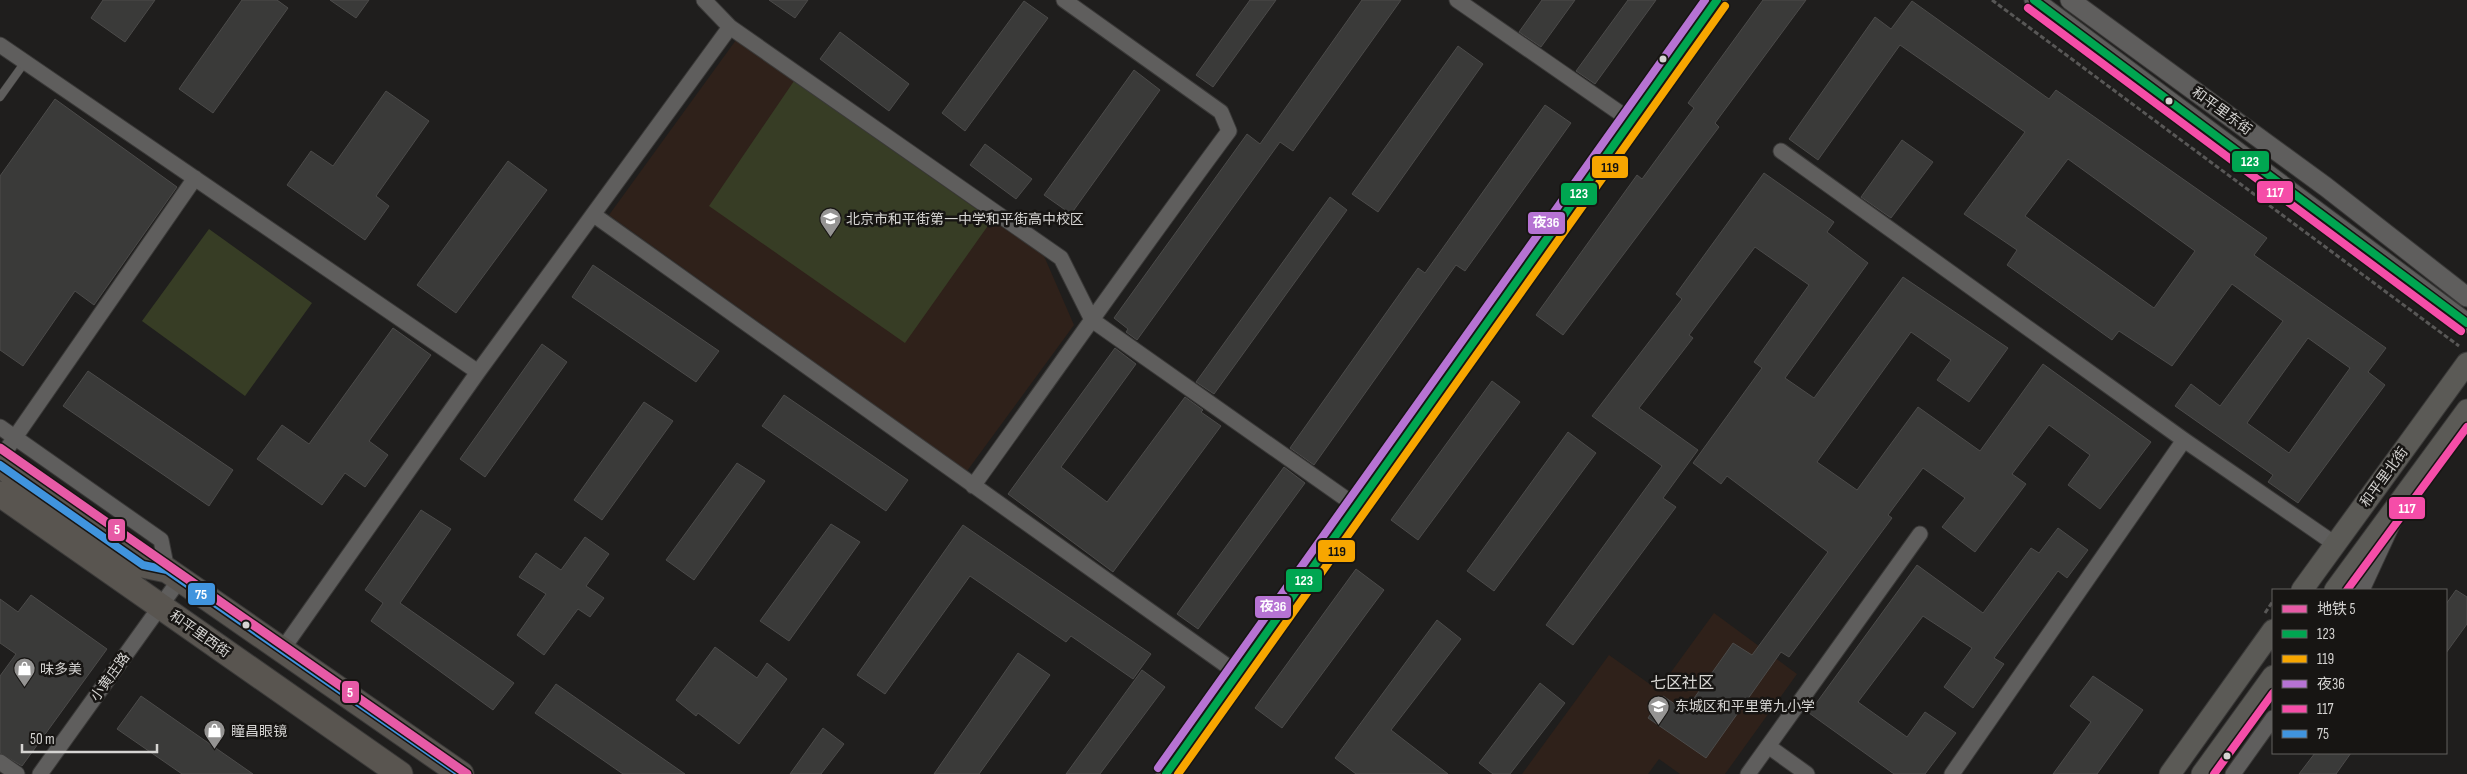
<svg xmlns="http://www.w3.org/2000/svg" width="2467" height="774" viewBox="0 0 2467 774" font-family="'Sofia Sans Condensed','Noto Sans SC',sans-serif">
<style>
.education{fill:#2f211a}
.green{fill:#373d25}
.building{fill:#3a3a39;stroke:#4c4b4a;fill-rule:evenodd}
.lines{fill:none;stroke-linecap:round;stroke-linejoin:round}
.service-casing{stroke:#3a3938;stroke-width:9}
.minor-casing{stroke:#3a3938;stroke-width:17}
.tertiary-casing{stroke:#3a3938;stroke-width:21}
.secondary-casing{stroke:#3a3938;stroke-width:23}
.primary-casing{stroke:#3a3938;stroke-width:27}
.path{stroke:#585756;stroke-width:3;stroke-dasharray:5 2.5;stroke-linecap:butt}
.service{stroke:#5f5e5d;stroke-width:8}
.minor{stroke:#5f5e5d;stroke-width:15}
.tertiary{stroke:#5f5e5d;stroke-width:19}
.secondary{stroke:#5b5a56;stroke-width:21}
.primary{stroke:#595550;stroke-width:25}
.bus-1-casing{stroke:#171513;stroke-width:11}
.bus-2-casing{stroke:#171513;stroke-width:11}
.bus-3-casing{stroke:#171513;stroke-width:11}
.bus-4-casing{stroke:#171513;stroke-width:11}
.bus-5-casing{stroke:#171513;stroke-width:11}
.bus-1{stroke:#00a651;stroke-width:8}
.bus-2{stroke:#f7a600;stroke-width:8}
.bus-3{stroke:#b673d3;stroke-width:8}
.bus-4{stroke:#f54da8;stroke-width:8}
.bus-5{stroke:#4094de;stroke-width:8}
.metro-1-casing{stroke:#171513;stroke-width:12}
.metro-1{stroke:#e75aa6;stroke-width:9}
.bus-dot{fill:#d5d4d2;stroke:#171513;stroke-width:2}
.labels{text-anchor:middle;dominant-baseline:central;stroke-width:5;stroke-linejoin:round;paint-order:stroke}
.street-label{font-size:14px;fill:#d5d4d2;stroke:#171513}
.poi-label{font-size:14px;fill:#d5d4d2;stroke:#171513;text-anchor:start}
.quarter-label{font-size:16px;fill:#dad8d4;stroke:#171513}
.line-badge{stroke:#171513;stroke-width:2}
.badge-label{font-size:14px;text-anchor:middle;font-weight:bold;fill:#fff}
.pale-badge-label{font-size:14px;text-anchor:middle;font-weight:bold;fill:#111}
</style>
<rect width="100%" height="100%" fill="#1f1e1d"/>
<path class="education" d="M 736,40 L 1044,256 L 1074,325 L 967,471 L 609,215 Z
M 1714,613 L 1797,674 L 1725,774 L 1680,774 L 1659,759 L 1648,774 L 1522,774 L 1609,655 L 1658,690 Z"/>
<path class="green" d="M 794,81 L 992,220 L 905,343 L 709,206 Z
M 209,229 L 312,303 L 245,396 L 142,321 Z"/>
<path class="building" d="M 103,0 L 155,0 L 125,42 L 91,18 Z
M 242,0 L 277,0 L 288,8 L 213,113 L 179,89 Z
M 330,0 L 369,0 L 356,18 Z
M 769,0 L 808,0 L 795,18 Z
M 1250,0 L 1276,0 L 1213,87 L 1196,75 Z
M 1362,0 L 1401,0 L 1293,151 L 1280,142 L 1137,340 L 1126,332 L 1128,329 L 1114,318 L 1247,134 L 1260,144 Z
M 1542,0 L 1575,0 L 1541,47 L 1519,32 Z
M 1628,0 L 1656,0 L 1595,84 L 1576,71 Z
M 1763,0 L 1806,0 L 1715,123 L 1719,127 L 1563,335 L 1536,315 L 1637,175 L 1642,179 L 1694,108 L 1688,103 Z
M 1024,1 L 1048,18 L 965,131 L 942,113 Z
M 1912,1 L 2049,99 L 2056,90 L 2267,238 L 2254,255 L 2386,348 L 2368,372 L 2385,385 L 2298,503 L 2268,482 L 2273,475 L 2175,406 L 2191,384 L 2220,406 L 2283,321 L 2232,284 L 2172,366 L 2119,331 L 2112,340 L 2007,265 L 2017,250 L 1964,214 L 2025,132 L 1900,45 L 1818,160 L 1789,139 L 1875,17 L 1891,29 ZM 2068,159 L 2195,251 L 2154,308 L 2025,216 ZM 2308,338 L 2350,368 L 2289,453 L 2247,423 Z
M 840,32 L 909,84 L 889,111 L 820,59 Z
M 1458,46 L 1483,64 L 1378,212 L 1352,194 Z
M 1134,70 L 1160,90 L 1071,214 L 1044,195 Z
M 386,91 L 429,121 L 376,196 L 389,206 L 365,240 L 287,185 L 311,151 L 333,166 Z
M 55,99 L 177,187 L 94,305 L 75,291 L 23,366 L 0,350 L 0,176 Z
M 1545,105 L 1571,123 L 1465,271 L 1456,265 L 1314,465 L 1290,448 L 1418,268 L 1425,273 Z
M 1902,140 L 1933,162 L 1891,218 L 1861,197 Z
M 985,144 L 1032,179 L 1016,199 L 970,165 Z
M 508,161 L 547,190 L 456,313 L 417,285 Z
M 1764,173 L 1834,222 L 1827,232 L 1868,263 L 1785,378 L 1814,398 L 1903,277 L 2008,348 L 1969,402 L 1937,380 L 1951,360 L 1911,332 L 1817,462 L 1857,490 L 1918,407 L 1980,451 L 2043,364 L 2151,442 L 2100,509 L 2068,485 L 2090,455 L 2049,425 L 2012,474 L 2026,484 L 1975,552 L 1942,527 L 1965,498 L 1923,468 L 1888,515 L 1892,518 L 1789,657 L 1781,652 L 1706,758 L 1648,718 L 1663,696 L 1685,711 L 1733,643 L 1752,655 L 1828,552 L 1727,476 L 1721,484 L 1693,463 L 1762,368 L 1754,362 L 1809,285 L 1755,247 L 1689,335 L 1693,338 L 1639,408 L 1698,450 L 1663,498 L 1676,507 L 1573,645 L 1546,625 L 1662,466 L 1592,416 L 1682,299 L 1676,294 Z
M 1330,197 L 1347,210 L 1214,394 L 1196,382 Z
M 593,265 L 719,351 L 696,382 L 572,297 Z
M 393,328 L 431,355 L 369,441 L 388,455 L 365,487 L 345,473 L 322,505 L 257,459 L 282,425 L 309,444 Z
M 542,344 L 567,362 L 485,477 L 460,459 Z
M 1115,348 L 1136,364 L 1061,467 L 1107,502 L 1185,397 L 1203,410 L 1201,412 L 1221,426 L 1113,572 L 1008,494 Z
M 88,371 L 233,470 L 209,506 L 63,406 Z
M 1492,381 L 1520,402 L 1418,540 L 1391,520 Z
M 784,395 L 908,480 L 886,511 L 762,426 Z
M 644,402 L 673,421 L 602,520 L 574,500 Z
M 1568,432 L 1596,453 L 1494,591 L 1467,571 Z
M 737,463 L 765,481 L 694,580 L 666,560 Z
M 1284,467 L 1305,483 L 1198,629 L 1177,614 Z
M 421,510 L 451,529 L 400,603 L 514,683 L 493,710 L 371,621 L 383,603 L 365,590 Z
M 831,524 L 860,542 L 789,641 L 760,621 Z
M 963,525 L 1151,654 L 1133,679 L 1071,636 L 1066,642 L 970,576 L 885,694 L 857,675 Z
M 2058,528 L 2088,550 L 2067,578 L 2058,571 L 1994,658 L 2004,664 L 1973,708 L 1944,687 L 1972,648 L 1923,616 L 1858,702 L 1907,737 L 1925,712 L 1956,733 L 1925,774 L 1894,774 L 1809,713 L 1917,565 L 1983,613 L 2031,548 L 2039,553 Z
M 585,537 L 609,554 L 586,586 L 604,598 L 590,617 L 578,609 L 544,655 L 517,635 L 546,594 L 519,577 L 536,553 L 561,570 Z
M 1356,569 L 1384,590 L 1282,728 L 1255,708 Z
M 2456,590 L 2467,597 L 2467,624 L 2446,653 L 2446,604 Z
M 31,595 L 107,649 L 22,766 L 0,753 L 0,676 L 16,654 L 0,643 L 0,599 L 18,612 Z
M 1437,620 L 1461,639 L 1391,730 L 1448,774 L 1356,774 L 1335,758 Z
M 715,647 L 757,678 L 767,663 L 787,679 L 739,744 L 698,713 L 696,716 L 676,700 Z
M 1018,653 L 1050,675 L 979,774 L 934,774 Z
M 1142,670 L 1165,687 L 1100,774 L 1066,774 Z
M 2093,676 L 2143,710 L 2097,774 L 2053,774 L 2091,722 L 2070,706 Z
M 1540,683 L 1565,703 L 1510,774 L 1493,774 L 1479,763 Z
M 556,684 L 685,774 L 623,774 L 535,713 Z
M 141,696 L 253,774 L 182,774 L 117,729 Z
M 823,728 L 844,744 L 821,774 L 790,774 Z
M 2315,753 L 2351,753 L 2336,774 L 2299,774 Z"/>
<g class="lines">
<defs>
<path id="service" d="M 0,97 L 25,62"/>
<path id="minor" d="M 704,0 L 730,27 L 1061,258 L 1092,320 L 1356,506
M 1457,0 L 1630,120
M 0,45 L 478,372
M 1781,151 L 2184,440 L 2335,544
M 594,215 L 1237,673
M 0,427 L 161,540 L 167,570
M 0,459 L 195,178
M 973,486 C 1058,368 1142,248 1229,131 L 1221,112 L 1064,0
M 2362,590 L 2394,521
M 282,650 L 478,372 L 730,27
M 1768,746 L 1807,774
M 0,762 L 17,774
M 40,774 L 180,579
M 1748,774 L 1920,534
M 1952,774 L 2184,440
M 2233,774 L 2273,718"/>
<path id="tertiary" d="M 2034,0 L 2467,323
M 2070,0 L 2326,187 L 2467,297
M 1166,774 L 1717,0"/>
<path id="secondary" d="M 2302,590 L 2467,363
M 2335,590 L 2467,410
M 2170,774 L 2273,630
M 2202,774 L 2273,676"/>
<path id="primary" d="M 0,465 L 143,565 L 167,570 L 461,774
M 0,494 L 400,774"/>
</defs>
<use href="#service" class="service-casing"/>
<use href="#minor" class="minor-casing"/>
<use href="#tertiary" class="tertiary-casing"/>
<use href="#secondary" class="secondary-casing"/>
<use href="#primary" class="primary-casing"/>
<path class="path" d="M 1992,0 L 2459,346
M 2265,613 L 2273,601"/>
<use href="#service" class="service"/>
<use href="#minor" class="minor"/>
<use href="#tertiary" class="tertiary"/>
<use href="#secondary" class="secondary"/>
<use href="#primary" class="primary"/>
<defs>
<path id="bus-1" d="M 2034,0 L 2467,323
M 1166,774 L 1717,0"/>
<path id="bus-2" d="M 1178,774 L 1725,6"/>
<path id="bus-3" d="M 1158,768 L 1705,0"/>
<path id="bus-4" d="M 2028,8 L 2461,331
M 2347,590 L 2467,427
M 2214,774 L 2273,693"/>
<path id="bus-5" d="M 0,465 L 143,565 L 167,570 L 461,774"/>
</defs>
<use href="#bus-1" class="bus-1-casing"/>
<use href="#bus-2" class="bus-2-casing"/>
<use href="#bus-3" class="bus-3-casing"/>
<use href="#bus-4" class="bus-4-casing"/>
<use href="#bus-5" class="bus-5-casing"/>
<use href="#bus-1" class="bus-1"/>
<use href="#bus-2" class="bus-2"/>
<use href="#bus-3" class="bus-3"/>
<use href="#bus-4" class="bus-4"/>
<use href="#bus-5" class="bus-5"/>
<defs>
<path id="metro-1" d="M 0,448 L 467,774"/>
</defs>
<use href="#metro-1" class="metro-1-casing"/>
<use href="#metro-1" class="metro-1"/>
</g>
<defs>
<symbol id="school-pin" viewBox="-11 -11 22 30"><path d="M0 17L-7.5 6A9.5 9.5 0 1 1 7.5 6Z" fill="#959493" stroke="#171513"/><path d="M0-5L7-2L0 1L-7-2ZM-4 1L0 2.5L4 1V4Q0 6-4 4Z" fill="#fff"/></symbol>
<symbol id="shop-pin" viewBox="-11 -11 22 30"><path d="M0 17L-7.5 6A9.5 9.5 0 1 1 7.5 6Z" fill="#959493" stroke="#171513"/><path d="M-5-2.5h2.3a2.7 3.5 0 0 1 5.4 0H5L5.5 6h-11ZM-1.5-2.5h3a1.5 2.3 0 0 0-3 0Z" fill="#fff"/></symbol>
</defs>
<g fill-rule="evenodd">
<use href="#school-pin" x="818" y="206" width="25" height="34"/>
<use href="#shop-pin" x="12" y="656" width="25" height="34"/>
<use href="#school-pin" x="1646" y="694" width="25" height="34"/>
<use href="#shop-pin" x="202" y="718" width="25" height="34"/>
</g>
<g class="bus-dot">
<circle cx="1663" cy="59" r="4.5"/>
<circle cx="2169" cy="101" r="4.5"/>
<circle cx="246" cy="625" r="4.5"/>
<circle cx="2227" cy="756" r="4.5"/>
</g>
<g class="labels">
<g class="street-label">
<text transform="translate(2222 111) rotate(36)">和平里东街</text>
<text transform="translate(2384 477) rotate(-54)">和平里北街</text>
<text transform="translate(200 634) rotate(35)">和平里西街</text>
<text transform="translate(110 677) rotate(-54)">小黄庄路</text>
</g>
<g class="poi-label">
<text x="846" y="219">北京市和平街第一中学和平街高中校区</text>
<text x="40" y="669">味多美</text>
<text x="1675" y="706">东城区和平里第九小学</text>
<text x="231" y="731">瞳昌眼镜</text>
</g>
<g class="quarter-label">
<text x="1682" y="683">七区社区</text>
</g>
</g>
<g class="line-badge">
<rect x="2231" y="150" width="39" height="23" rx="5" fill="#00a651"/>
<rect x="1591" y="155" width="38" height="24" rx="5" fill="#f7a600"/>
<rect x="2256" y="180" width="38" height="24" rx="5" fill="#f54da8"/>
<rect x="1560" y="182" width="38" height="24" rx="5" fill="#00a651"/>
<rect x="1527" y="211" width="39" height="24" rx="5" fill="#b673d3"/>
<rect x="2388" y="496" width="38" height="24" rx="5" fill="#f54da8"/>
<rect x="107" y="518" width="19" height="24" rx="5" fill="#e75aa6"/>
<rect x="1317" y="539" width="39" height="24" rx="5" fill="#f7a600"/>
<rect x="1285" y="568" width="38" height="25" rx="5" fill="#00a651"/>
<rect x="187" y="582" width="29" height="24" rx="5" fill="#4094de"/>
<rect x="1254" y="595" width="38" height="24" rx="5" fill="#b673d3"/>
<rect x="341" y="680" width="19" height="24" rx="5" fill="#e75aa6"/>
</g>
<g class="badge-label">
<text x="2250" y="166">123</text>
<text x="2275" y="197">117</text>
<text x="1579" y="198">123</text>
<text x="1546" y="227">夜36</text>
<text x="2407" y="513">117</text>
<text x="117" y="534">5</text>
<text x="1304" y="585">123</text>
<text x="201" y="599">75</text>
<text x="1273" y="611">夜36</text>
<text x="350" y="697">5</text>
</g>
<g class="pale-badge-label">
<text x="1610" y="172">119</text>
<text x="1337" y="556">119</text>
</g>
<rect x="2272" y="589" width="175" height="165" fill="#171513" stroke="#63615f"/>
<rect x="2282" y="605" width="25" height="8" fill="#e75aa6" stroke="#63615f"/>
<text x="2317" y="614" font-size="15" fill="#d5d4d2">地铁 5</text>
<rect x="2282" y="630" width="25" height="8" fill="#00a651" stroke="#63615f"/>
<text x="2317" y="639" font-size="15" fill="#d5d4d2">123</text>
<rect x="2282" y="655" width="25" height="8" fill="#f7a600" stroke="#63615f"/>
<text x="2317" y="664" font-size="15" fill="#d5d4d2">119</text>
<rect x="2282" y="680" width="25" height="8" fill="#b673d3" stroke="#63615f"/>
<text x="2317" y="689" font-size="15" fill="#d5d4d2">夜36</text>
<rect x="2282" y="705" width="25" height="8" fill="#f54da8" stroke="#63615f"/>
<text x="2317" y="714" font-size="15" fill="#d5d4d2">117</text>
<rect x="2282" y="730" width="25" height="8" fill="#4094de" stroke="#63615f"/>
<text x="2317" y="739" font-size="15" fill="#d5d4d2">75</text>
<path d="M22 744v8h135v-8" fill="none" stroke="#d5d4d2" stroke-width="2.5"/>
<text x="30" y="744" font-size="15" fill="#d5d4d2" stroke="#171513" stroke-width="4" paint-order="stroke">50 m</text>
</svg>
